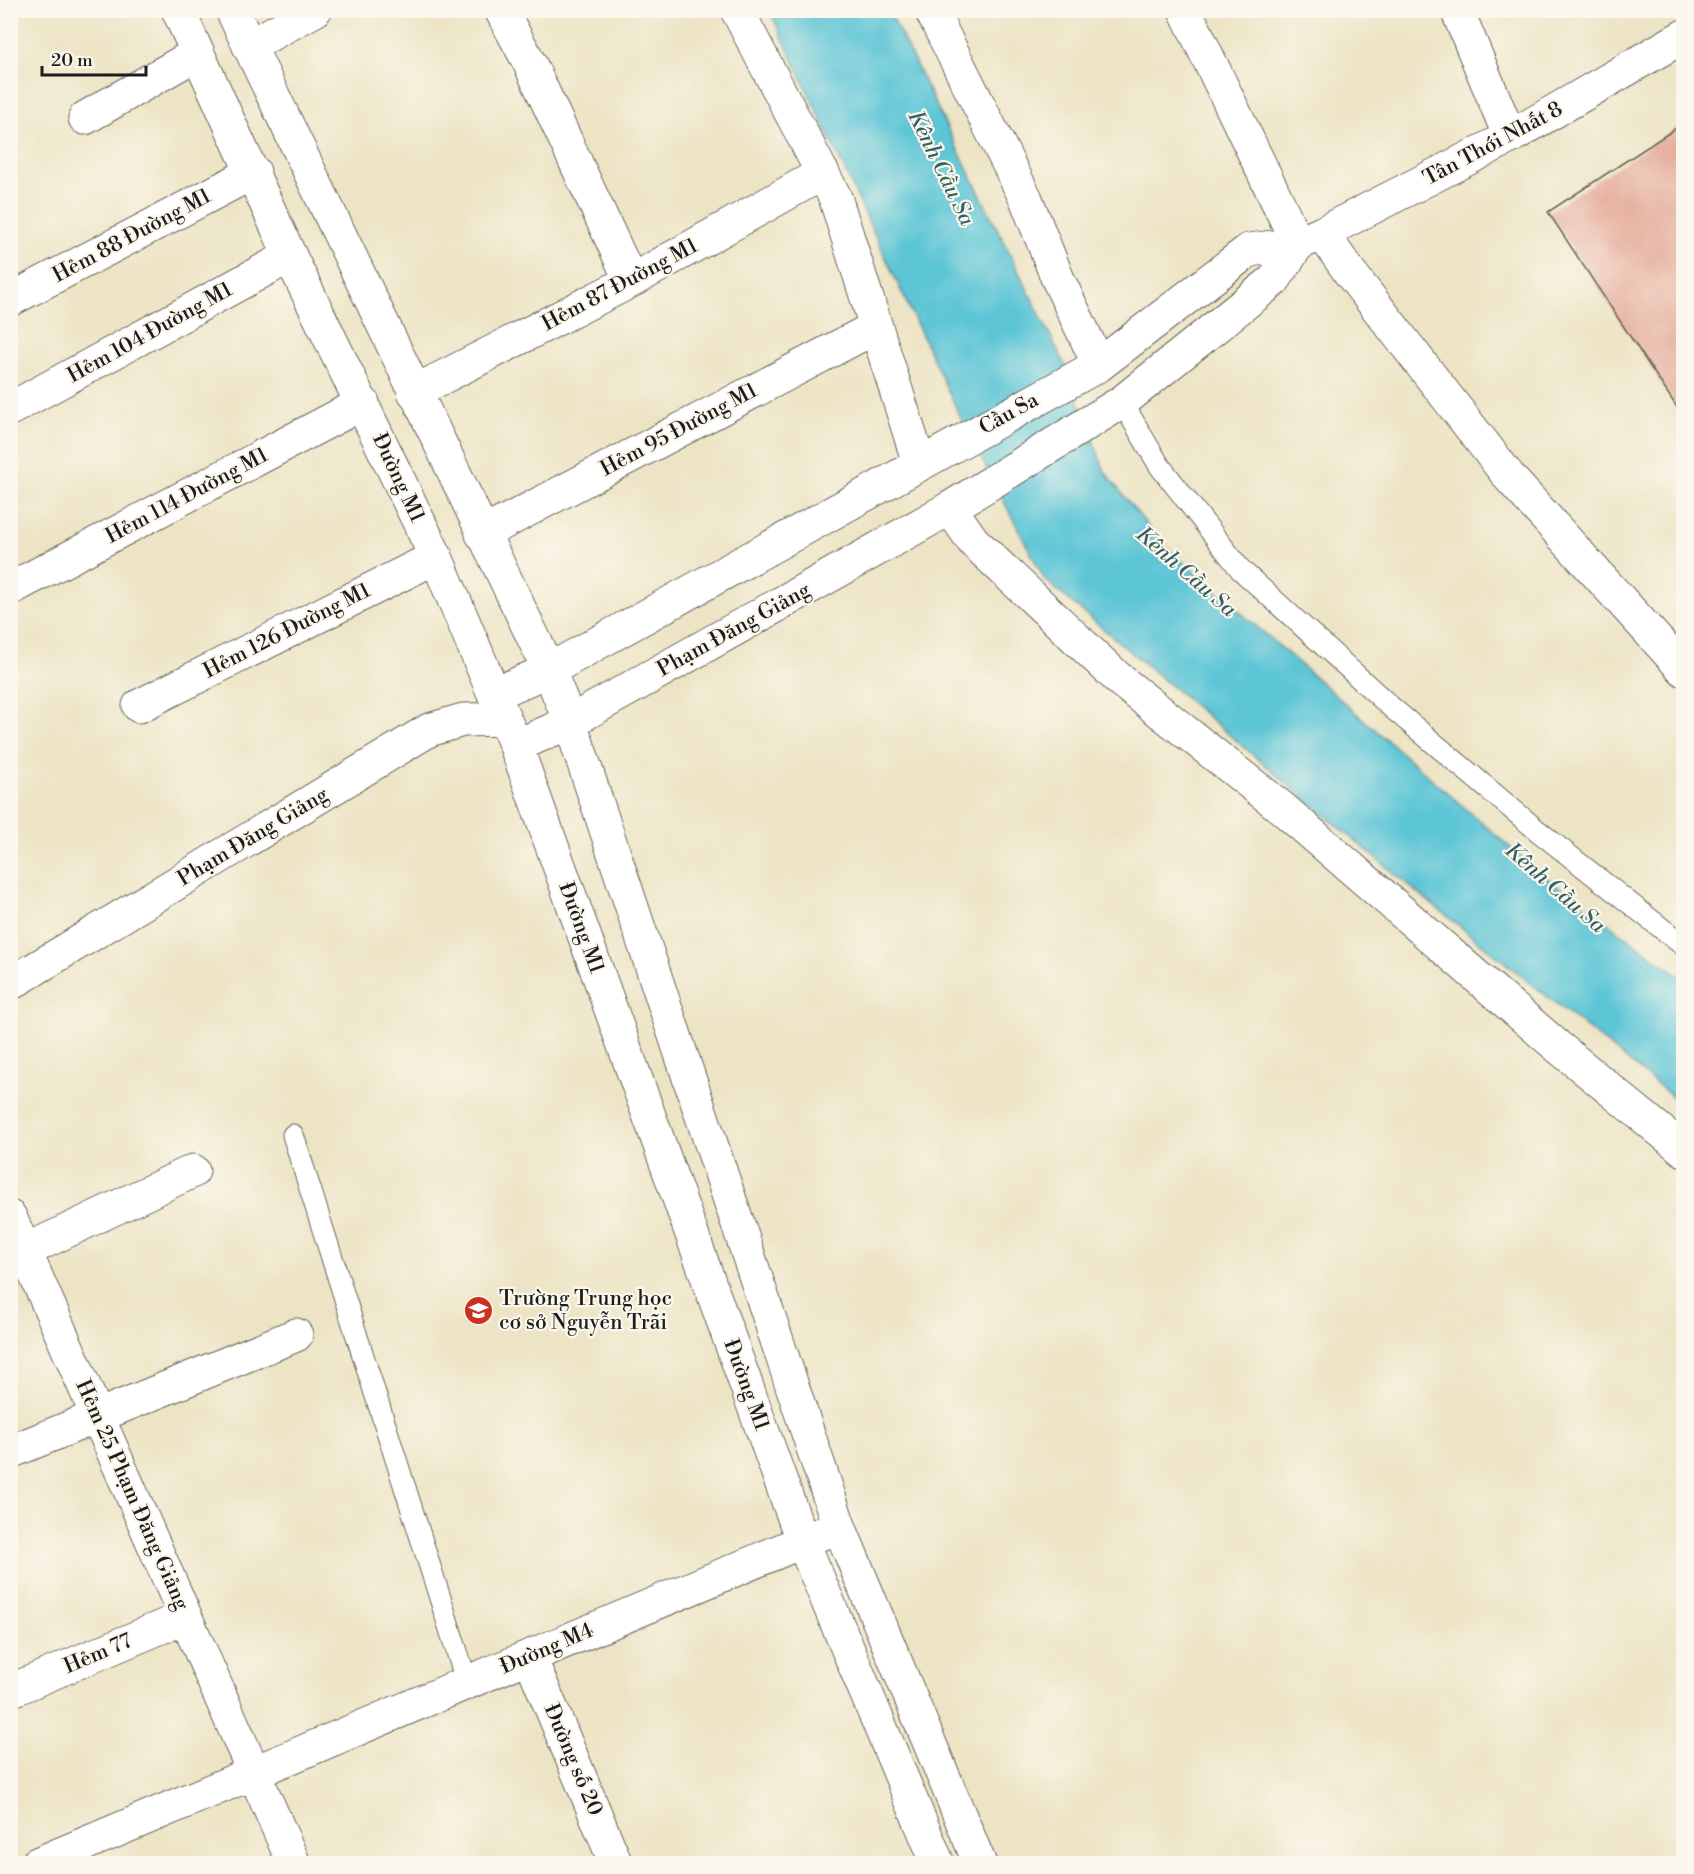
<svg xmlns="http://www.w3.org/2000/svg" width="1694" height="1874" viewBox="0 0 1694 1874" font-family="'Libre Bodoni',serif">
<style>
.water{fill:#5bc5d6;stroke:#3c7079;stroke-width:1.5}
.building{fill:#e4ab99}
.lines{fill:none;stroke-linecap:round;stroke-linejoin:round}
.service-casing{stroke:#656257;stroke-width:23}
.minor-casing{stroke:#656257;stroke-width:35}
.tertiary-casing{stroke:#656257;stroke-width:35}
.service{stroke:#fff;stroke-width:21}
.minor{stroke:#fff;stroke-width:33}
.tertiary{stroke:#fff;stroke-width:33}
.labels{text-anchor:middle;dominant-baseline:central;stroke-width:4.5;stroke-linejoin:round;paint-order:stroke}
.street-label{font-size:21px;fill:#1c1c1c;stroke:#fbf7ec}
.poi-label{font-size:21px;fill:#1c1c1c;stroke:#fbf7ec;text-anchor:start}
.water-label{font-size:22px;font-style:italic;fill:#356066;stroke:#fbf7ec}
</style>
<rect width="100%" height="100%" fill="#fbf7ec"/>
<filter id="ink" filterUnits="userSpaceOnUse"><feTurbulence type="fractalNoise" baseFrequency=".0167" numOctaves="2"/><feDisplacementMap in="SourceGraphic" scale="12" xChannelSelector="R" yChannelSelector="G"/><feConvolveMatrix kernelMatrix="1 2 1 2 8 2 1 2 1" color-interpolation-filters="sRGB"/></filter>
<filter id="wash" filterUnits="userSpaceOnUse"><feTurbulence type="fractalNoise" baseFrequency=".008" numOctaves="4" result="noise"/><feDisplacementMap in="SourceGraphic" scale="24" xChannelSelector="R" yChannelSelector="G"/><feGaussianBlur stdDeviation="1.35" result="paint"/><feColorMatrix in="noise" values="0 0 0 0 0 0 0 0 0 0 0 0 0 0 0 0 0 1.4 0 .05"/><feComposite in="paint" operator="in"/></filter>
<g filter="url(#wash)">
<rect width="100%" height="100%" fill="#ede4c5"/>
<path class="water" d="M 770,11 L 889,11 L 1066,367 L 1105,472 L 1162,544 L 1536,870 L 1683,979 L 1683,1105 L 1413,889 L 1045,580 L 964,425 Z"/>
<g id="blocks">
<path class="building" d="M 1684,123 L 1684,418 L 1548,212 Z"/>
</g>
</g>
<g filter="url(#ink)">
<use href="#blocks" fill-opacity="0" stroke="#656257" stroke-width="1.5"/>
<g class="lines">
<defs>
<path id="service" d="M 1122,402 L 1159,465 L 1241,570 L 1391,707 L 1538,831 L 1684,946
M 293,1135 L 467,1683"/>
<path id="minor" d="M 501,10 L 530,64 L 631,281
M 737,10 L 835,197 L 919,463
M 931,10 L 1026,199 L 1057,277 L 1099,365
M 1185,10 L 1298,244
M 1457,10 L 1510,137
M 249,46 L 315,10
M 85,118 L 198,53
M 1322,233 L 1348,270 L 1510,478 L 1684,670
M 10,300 L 254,172
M 414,392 L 631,281 L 823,173
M 10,409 L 290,256
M 950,508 L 973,541 L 1120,680 L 1282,808 L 1557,1046 L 1684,1150
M 482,534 L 876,327
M 10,589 L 363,403
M 139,706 L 436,557
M 10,1217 L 294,1864
M 10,1258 L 193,1171
M 10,1452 L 296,1335
M 530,1657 L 616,1864
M 10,1691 L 185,1617
M 37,1864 L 839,1526"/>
<path id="tertiary" d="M 178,10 L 290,256 L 436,557 L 516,746 L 802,1540 L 938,1864
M 232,10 L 549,670 L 570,722 L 839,1526 L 980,1864
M 494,694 L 549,670 L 1099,365 L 1249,250 L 1298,244 L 1322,233 L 1510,137 L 1684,36
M 516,746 L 570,722 L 950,508 L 1122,402 L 1274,280 L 1298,244
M 10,984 L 429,730 L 463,720 L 504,719"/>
</defs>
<use href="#service" class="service-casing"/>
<use href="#minor" class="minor-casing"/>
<use href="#tertiary" class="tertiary-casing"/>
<use href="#service" class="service"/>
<use href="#minor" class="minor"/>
<use href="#tertiary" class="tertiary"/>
</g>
</g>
<defs>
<symbol id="school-disc" viewBox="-11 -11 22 22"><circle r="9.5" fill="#c8321e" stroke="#fbf7ec"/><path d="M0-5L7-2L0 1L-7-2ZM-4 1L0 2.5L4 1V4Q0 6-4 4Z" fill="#fff"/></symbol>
</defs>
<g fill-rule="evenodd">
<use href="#school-disc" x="462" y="1294" width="33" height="33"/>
</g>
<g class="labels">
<g class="street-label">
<text transform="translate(1493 144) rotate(-28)">Tân Thới Nhất 8</text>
<text transform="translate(132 236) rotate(-28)">Hẻm 88 Đường M1</text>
<text transform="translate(620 285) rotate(-28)">Hẻm 87 Đường M1</text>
<text transform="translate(150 333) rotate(-29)">Hẻm 104 Đường M1</text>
<text transform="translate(1009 414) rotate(-29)">Cầu Sa</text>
<text transform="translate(679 430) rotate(-28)">Hẻm 95 Đường M1</text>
<text transform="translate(398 478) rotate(65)">Đường M1</text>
<text transform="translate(187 496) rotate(-28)">Hẻm 114 Đường M1</text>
<text transform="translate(734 630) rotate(-29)">Phạm Đăng Giảng</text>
<text transform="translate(287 631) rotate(-27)">Hẻm 126 Đường M1</text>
<text transform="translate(253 837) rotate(-31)">Phạm Đăng Giảng</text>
<text transform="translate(581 928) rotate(70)">Đường M1</text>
<text transform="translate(746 1385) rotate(70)">Đường M1</text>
<text transform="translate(132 1495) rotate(66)">Hẻm 25 Phạm Đăng Giảng</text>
<text transform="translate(547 1649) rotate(-23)">Đường M4</text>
<text transform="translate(98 1654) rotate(-23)">Hẻm 77</text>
<text transform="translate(573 1760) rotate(67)">Đường số 20</text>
</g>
<g class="poi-label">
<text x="499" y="1299">Trường Trung học<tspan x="499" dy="24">cơ sở Nguyễn Trãi</tspan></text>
</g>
<g class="water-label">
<text transform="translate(941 168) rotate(64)">Kênh Cầu Sa</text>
<text transform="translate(1186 572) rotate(41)">Kênh Cầu Sa</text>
<text transform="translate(1555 888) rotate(41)">Kênh Cầu Sa</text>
</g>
</g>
<rect width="1694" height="1874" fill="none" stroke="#fbf7ec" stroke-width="36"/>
<path d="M42 66v9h104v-9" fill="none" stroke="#1c1c1c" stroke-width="3"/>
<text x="51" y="66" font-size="18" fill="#1c1c1c" stroke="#fbf7ec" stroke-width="4.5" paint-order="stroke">20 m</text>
</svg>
